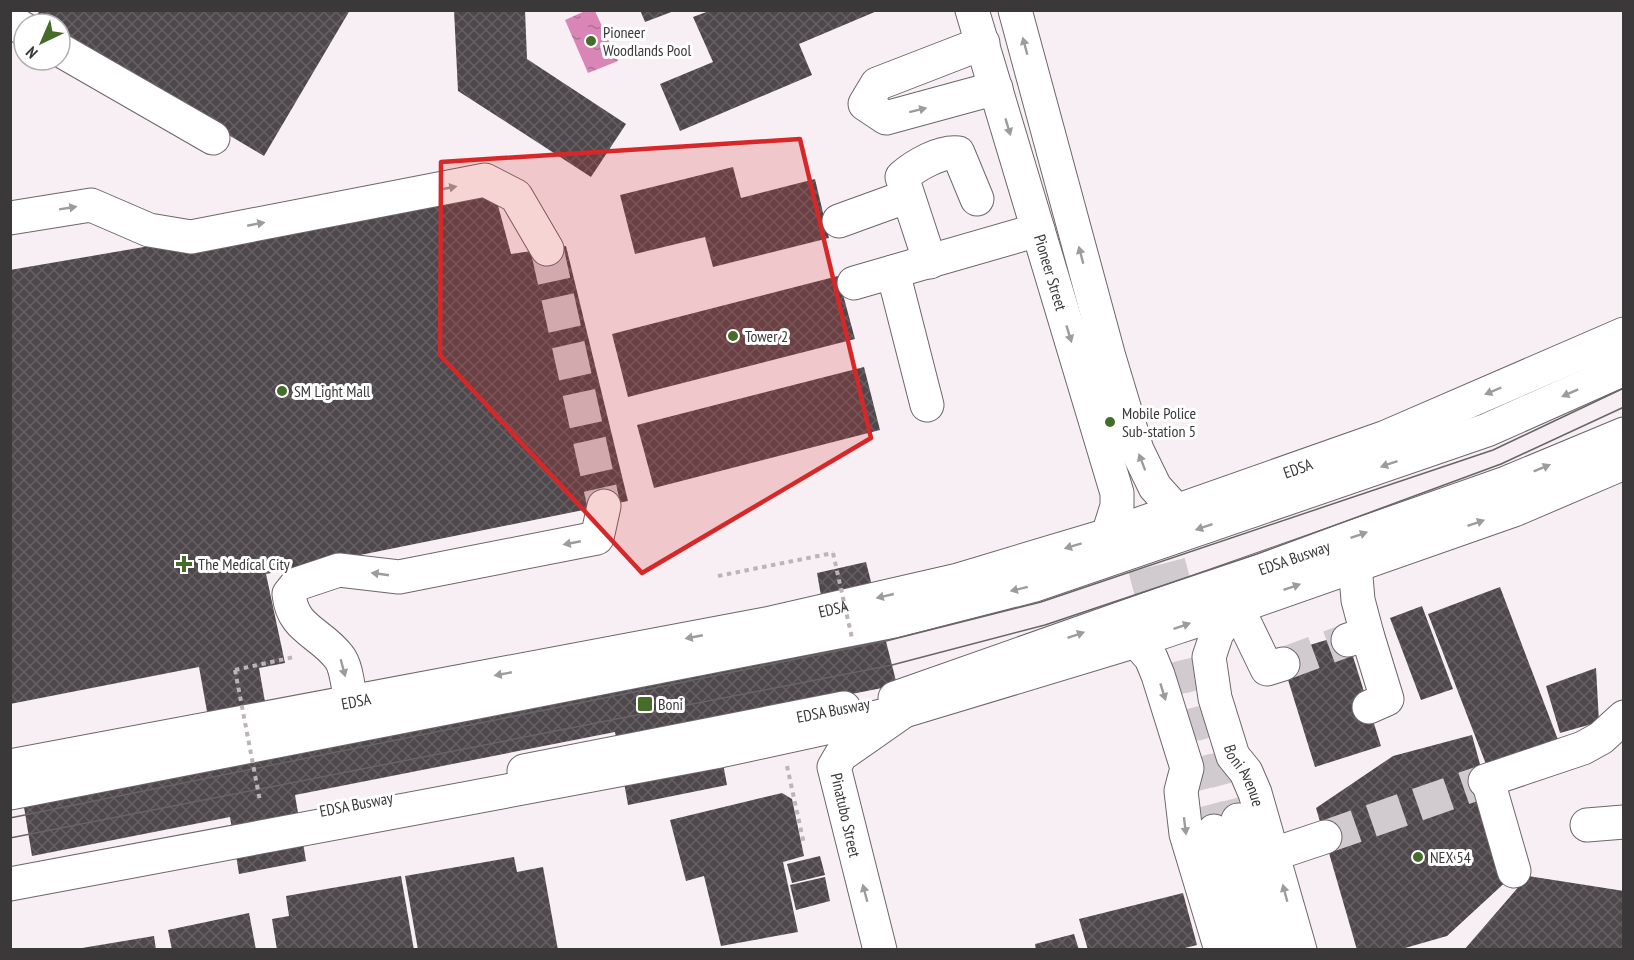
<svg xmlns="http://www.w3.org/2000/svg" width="1634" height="960" viewBox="0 0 1634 960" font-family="'PT Sans Narrow',sans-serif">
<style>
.water{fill:url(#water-ripples)}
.building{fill:url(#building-cross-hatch)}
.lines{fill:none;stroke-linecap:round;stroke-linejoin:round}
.minor-tunnel{stroke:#d1cace;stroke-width:33;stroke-dasharray:33 16;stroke-linecap:butt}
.major-tunnel{stroke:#d1cace;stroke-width:33;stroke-dasharray:33 16;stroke-linecap:butt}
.minor-casing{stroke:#6d666a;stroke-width:35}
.major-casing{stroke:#6d666a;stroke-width:35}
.highway-casing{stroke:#6d666a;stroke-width:35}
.path{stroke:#bbb4b8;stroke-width:4;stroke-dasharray:4.5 4.5;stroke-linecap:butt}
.minor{stroke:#fff;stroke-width:33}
.major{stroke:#fff;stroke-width:33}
.highway{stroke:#fff;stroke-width:33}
.tram{stroke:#686467;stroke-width:1.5}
.path-bridge{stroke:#bbb4b8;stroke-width:4;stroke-dasharray:4.5 4.5;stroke-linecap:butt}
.oneway{fill:#9d9c9c}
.marked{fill:#d62828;fill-opacity:0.2;stroke:#d62828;stroke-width:4.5;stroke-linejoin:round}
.poi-dot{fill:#456c28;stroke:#fff;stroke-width:2}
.labels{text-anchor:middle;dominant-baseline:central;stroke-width:6;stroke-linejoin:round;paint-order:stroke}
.poi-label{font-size:16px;fill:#3b383a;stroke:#fff;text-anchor:start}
.street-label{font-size:16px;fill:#3b383a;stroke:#fff}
</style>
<defs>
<pattern id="water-ripples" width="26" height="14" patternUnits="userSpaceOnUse" patternTransform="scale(1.5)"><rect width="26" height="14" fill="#d986b7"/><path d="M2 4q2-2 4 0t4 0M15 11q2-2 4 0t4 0" fill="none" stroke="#b16f96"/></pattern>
<pattern id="building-cross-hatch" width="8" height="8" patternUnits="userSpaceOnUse" patternTransform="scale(1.5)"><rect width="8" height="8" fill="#4e474b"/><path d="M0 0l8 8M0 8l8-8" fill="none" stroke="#666063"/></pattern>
</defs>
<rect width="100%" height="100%" fill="#f7eff3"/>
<path class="water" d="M 585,11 L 595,11 L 618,61 L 588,73 L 565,20 Z"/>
<path class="building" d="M 40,10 L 350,10 L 264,156 L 60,35 L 60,24 L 42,24 L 34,20 Z
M 454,10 L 525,10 L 527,59 L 626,124 L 591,177 L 458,91 Z
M 640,10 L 674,10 L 674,11 L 645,22 Z
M 709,11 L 877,11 L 799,44 L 812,75 L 680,131 L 660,84 L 713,62 L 693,17 Z
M 733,167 L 741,198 L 815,179 L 829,238 L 713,267 L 705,237 L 635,254 L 620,195 Z
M 493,187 L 511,254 L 566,246 L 628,501 L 266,574 L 285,663 L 259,668 L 273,747 L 828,636 L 817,573 L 866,562 L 897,685 L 715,721 L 727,785 L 628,805 L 615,732 L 295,795 L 306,861 L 239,874 L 230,817 L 32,856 L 22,795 L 215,756 L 199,667 L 10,704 L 10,270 Z
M 838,276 L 855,339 L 628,397 L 612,334 Z
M 864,367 L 880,430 L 654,488 L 637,425 Z
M 1500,587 L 1560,745 L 1489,772 L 1428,614 Z
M 1422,606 L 1453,689 L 1421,700 L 1390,618 Z
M 1346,634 L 1381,746 L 1315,767 L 1280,654 Z
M 1596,668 L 1599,722 L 1560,733 L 1546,686 Z
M 1472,735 L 1511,877 L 1447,936 L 1398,950 L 1357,950 L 1316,808 L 1393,756 Z
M 782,793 L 792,799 L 804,856 L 783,862 L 798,932 L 721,946 L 704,876 L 686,881 L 670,820 Z
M 820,856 L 825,875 L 792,883 L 787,864 Z
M 514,857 L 517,872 L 543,867 L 558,950 L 418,950 L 405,876 Z
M 401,876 L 414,950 L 277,950 L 272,919 L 289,916 L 286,896 Z
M 1528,876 L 1624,891 L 1624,950 L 1464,950 Z
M 825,877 L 830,901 L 796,910 L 790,885 Z
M 1183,893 L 1197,945 L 1177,950 L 1088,950 L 1079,919 Z
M 249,913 L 256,950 L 172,950 L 168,930 Z
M 1074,934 L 1079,950 L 1036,950 L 1035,944 Z
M 154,936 L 156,950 L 82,950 L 82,948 Z"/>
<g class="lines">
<path class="minor-tunnel" d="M 547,249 L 604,506
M 1283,664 L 1348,640
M 1325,837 L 1485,781"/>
<path class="major-tunnel" d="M 1156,515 L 1238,820
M 1132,521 L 1214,831"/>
<defs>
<g id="minor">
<path d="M 10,21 L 24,29"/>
<path d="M 983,43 L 877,84 L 865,104 L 886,118 L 996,88"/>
<path d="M 60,50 L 213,138"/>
<path d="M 10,218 L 91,205 L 149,230 L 191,237 L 485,180 L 516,196 L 547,249"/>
<path d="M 839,221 L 908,196"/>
<path d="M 930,262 L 902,177 C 916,165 940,151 958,153 L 977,199"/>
<path d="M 893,272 L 927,405"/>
<path d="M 854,283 L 1038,230"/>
<path d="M 1237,607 L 1267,669 L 1283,664"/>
<path d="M 1367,634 L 1387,699 L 1369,707"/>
<path d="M 1348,640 L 1367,634 L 1358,600 L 1355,565"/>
<path id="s1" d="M 895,698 L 1506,483 L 1624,434"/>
<path d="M 351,702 C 348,689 347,667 339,657 C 320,632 292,629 289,594 L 297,584 L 339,570 L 399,577 L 597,538 L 604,506"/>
<path d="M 524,771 L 844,708"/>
<path d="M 1485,781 L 1583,748 L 1601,738 L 1624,717"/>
<path d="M 1488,781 L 1514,871"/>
<path d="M 10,793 L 894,621 L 1035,585 L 1487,430 L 1624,369"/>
<path d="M 1587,825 L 1624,822"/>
<path d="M 1274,854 L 1325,837"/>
<path d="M 880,950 L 834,767 L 841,755 L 904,711"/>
</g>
<g id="major">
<path id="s2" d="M 972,10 L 1117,493 L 1117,506 L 1108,535"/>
<path d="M 1015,10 L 1109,357 L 1137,450 L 1155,487 L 1175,509"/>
<path id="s3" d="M 1237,607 L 1217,633 L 1209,657 L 1215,698 L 1233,756 L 1246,772 L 1255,793 L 1300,950"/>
<path d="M 1136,641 L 1151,658 L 1158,675 L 1187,768 L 1181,791 L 1186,834 L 1221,950"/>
<path d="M 1238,820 L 1274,950"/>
<path d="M 1214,831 L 1245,950"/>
</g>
<g id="highway">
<path id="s4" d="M 10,766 L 766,624 L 958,580 L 1108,535 L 1386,437 L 1624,334"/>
<path d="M 10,884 L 720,751 L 904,711 L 1136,641 L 1237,607 L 1514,510 L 1624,463"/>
</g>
</defs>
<use href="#minor" class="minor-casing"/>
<use href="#major" class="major-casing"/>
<use href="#highway" class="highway-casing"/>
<path class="path" d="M 718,576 L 833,553
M 235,670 L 294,657
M 787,766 L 804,844"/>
<use href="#minor" class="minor"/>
<use href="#major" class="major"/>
<use href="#highway" class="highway"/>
<path class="tram" d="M 10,818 L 886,641 L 1041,602 L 1493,450 L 1624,388
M 10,838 L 892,665 L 1045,625 L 1257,554 L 1501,464 L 1624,407"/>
<path class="path-bridge" d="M 833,553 L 852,638
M 235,670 L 260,801"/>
</g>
<defs><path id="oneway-solid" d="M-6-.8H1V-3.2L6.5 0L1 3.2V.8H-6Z" transform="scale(1.5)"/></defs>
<g class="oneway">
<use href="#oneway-solid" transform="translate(1025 46) rotate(-105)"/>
<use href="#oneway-solid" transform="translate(918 110) rotate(-14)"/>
<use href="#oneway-solid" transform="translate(1008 127) rotate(73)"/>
<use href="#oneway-solid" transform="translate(448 188) rotate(-11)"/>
<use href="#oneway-solid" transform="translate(68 208) rotate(-9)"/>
<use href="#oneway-solid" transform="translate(256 224) rotate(-11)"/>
<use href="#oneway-solid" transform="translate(1081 255) rotate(-105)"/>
<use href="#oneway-solid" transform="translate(1069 334) rotate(73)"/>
<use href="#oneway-solid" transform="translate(1493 391) rotate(157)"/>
<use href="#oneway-solid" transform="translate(1570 393) rotate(156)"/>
<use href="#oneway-solid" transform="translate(1142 462) rotate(-111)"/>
<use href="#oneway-solid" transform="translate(1389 464) rotate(161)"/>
<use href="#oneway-solid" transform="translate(1542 468) rotate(-22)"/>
<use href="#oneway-solid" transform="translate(1476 523) rotate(-19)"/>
<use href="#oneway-solid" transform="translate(1204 527) rotate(161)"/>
<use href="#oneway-solid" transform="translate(1359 535) rotate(-19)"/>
<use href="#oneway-solid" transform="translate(572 543) rotate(169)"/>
<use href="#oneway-solid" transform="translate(1073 546) rotate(163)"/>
<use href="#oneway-solid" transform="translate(380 574) rotate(-172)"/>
<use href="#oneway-solid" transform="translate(1292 587) rotate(-19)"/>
<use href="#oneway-solid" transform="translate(1019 589) rotate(166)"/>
<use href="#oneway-solid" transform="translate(885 596) rotate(167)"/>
<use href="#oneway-solid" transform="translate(1182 626) rotate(-19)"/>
<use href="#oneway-solid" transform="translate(1076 635) rotate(-19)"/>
<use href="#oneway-solid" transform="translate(694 637) rotate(169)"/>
<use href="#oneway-solid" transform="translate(343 668) rotate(75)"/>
<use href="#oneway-solid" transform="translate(503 674) rotate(169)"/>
<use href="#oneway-solid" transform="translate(1163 692) rotate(73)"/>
<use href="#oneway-solid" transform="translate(1185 826) rotate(83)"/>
<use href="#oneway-solid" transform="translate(865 893) rotate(-105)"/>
<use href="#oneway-solid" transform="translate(1285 893) rotate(-105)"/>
</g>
<path class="marked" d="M 800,139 L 871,438 L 642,573 L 440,355 L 441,162 Z"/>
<g class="poi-dot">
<circle cx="591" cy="41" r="6"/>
<circle cx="733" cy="336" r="6"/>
<circle cx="282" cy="391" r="6"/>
<circle cx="1110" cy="422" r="6"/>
<path d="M181 555h6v6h6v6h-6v6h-6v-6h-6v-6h6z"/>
<rect x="637" y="696" width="16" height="16" rx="3"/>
<circle cx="1418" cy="857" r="6"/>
</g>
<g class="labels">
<g class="poi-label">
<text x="603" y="32">Pioneer<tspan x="603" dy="18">Woodlands Pool</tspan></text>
<text x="745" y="336">Tower 2</text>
<text x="294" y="391">SM Light Mall</text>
<text x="1122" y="413">Mobile Police<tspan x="1122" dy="18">Sub-station 5</tspan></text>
<text x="198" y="564">The Medical City</text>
<text x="658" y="704">Boni</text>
<text x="1430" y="857">NEX 54</text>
</g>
<g class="street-label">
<text stroke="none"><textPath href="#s2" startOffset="274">Pioneer Street</textPath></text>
<text stroke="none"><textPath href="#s4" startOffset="1324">EDSA</textPath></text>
<text stroke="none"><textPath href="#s1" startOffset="423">EDSA Busway</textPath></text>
<text stroke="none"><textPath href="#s4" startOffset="838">EDSA</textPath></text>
<text stroke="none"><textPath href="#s4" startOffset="352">EDSA</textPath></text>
<text transform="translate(833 710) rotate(-11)">EDSA Busway</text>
<text stroke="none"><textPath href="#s3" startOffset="183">Boni Avenue</textPath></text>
<text transform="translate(356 804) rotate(-11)">EDSA Busway</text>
<text transform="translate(846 815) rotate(77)">Pinatubo Street</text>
</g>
</g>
<rect width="1634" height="960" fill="none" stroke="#3b383a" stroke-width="24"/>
<g transform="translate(42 42) rotate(224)"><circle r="28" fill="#ffffff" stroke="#b1afb0" stroke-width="1.5"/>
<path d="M0-4.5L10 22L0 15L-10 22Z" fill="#456c28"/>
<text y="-9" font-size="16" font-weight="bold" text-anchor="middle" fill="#3b383a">N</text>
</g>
</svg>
